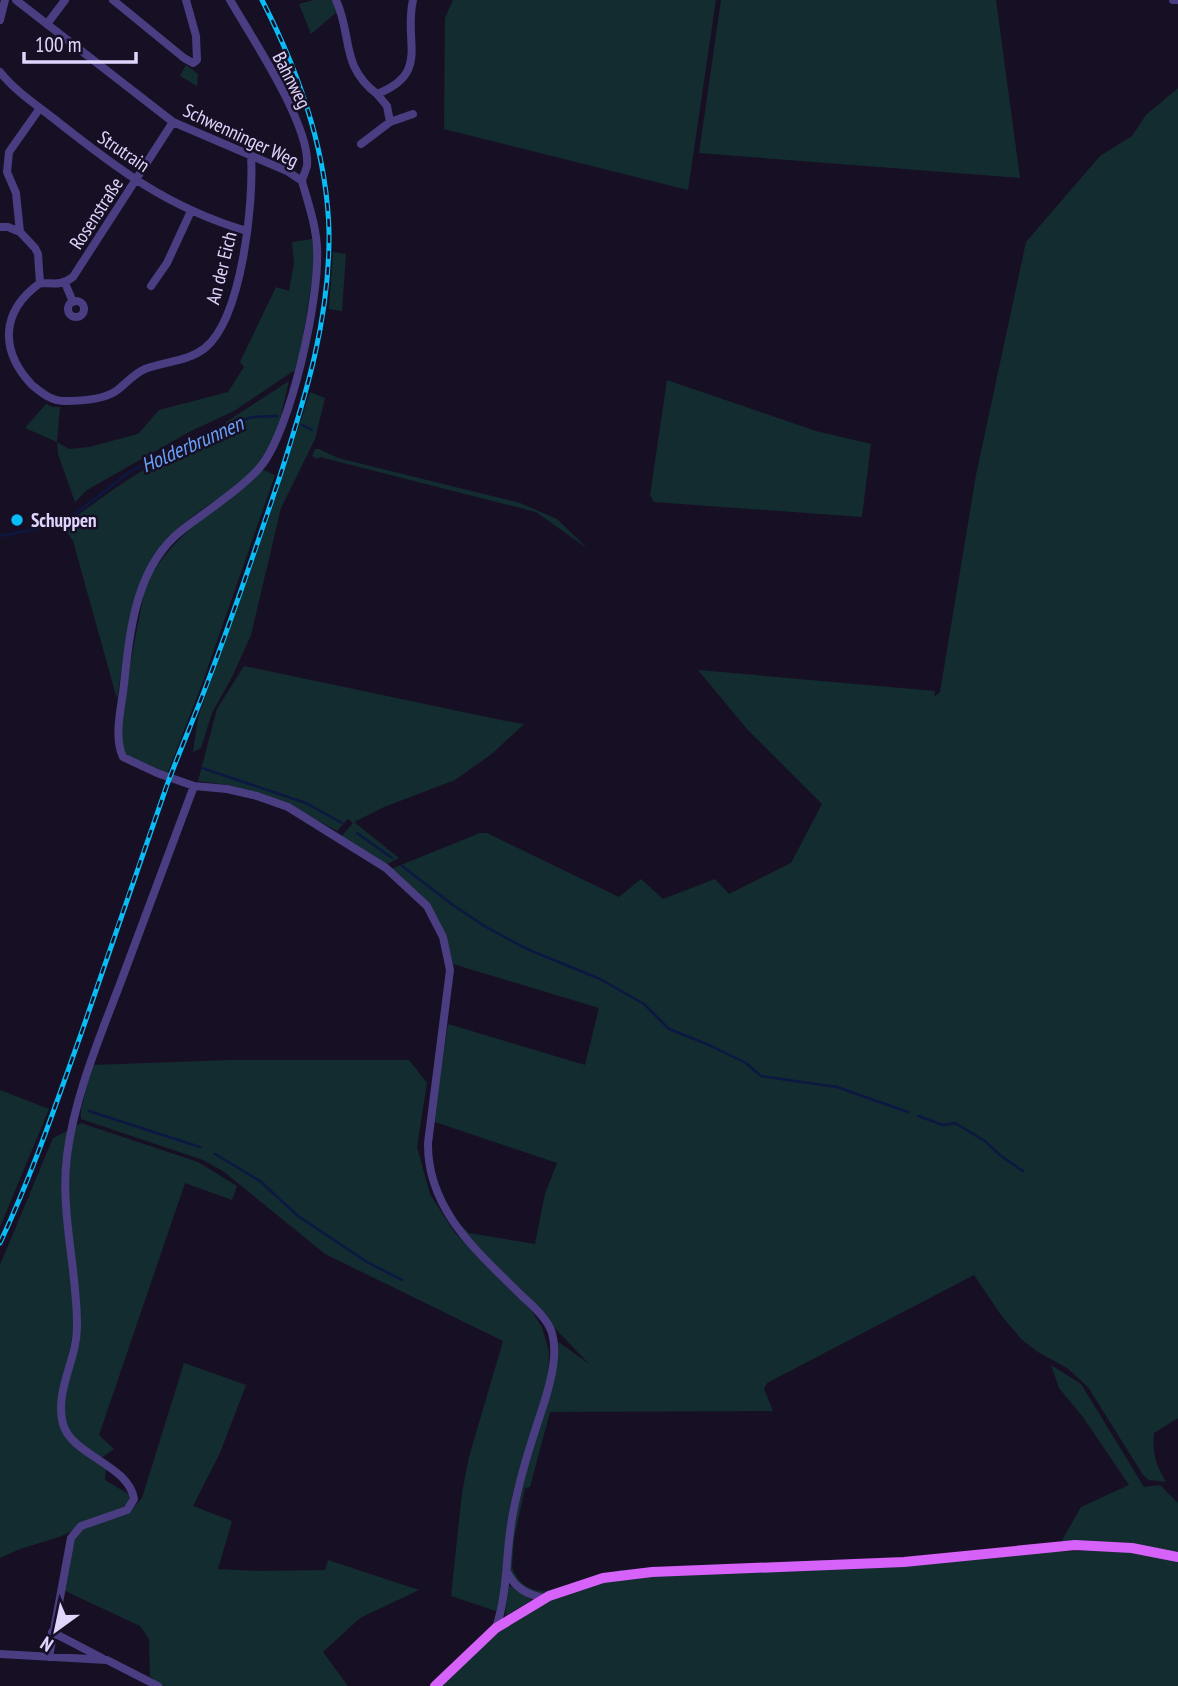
<svg xmlns="http://www.w3.org/2000/svg" width="1178" height="1686" viewBox="0 0 1178 1686" font-family="'PT Sans Narrow',sans-serif">
<style>
.green{fill:#132c2f}
.lines{fill:none;stroke-linecap:round;stroke-linejoin:round}
.stream{stroke:#0c1842;stroke-width:2.5}
.minor{stroke:#4a3d82;stroke-width:8}
.major{stroke:#d662f9;stroke-width:10}
.rail-casing{stroke:#0abcf5;stroke-width:5}
.rail{stroke:#171025;stroke-width:2.5;stroke-dasharray:8;stroke-linecap:butt}
.poi-dot{fill:#0abcf5;stroke:#171025;stroke-width:2.5}
.labels{text-anchor:middle;dominant-baseline:central;stroke-width:5;stroke-linejoin:round;paint-order:stroke}
.street-label{font-size:19px;fill:#e0d6fd;stroke:#171025}
.poi-label{font-size:19px;font-weight:bold;fill:#e0d6fd;stroke:#171025;text-anchor:start}
.water-label{font-size:21px;font-style:italic;fill:#68a1f9;stroke:#171025}
</style>
<rect width="100%" height="100%" fill="#171025"/>
<path class="green" d="M 314,0 L 332,0 L 338,11 L 311,34 L 299,4 Z
M 453,0 L 716,0 L 688,190 L 444,129 L 445,18 Z
M 721,0 L 996,0 L 1020,178 L 699,153 Z
M 186,65 L 198,74 L 197,86 L 180,76 Z
M 1178,88 L 1178,1418 L 1154,1433 C 1152,1453 1156,1465 1166,1482 L 1149,1480 L 1143,1475 L 1088,1387 L 1067,1368 L 1038,1352 L 1022,1340 L 1001,1315 L 974,1275 L 767,1383 L 764,1389 L 773,1411 L 550,1412 L 530,1487 L 525,1488 L 514,1539 L 512,1567 C 518,1584 529,1591 546,1591 L 619,1570 L 828,1560 L 827,1563 L 640,1570 L 548,1593 C 532,1595 515,1588 510,1571 C 508,1563 511,1553 511,1544 C 518,1479 540,1408 556,1343 L 560,1343 L 589,1364 L 465,1234 L 455,1220 L 469,1233 L 535,1244 L 545,1194 L 557,1163 L 432,1121 L 448,1024 L 585,1065 L 599,1008 L 453,964 L 446,935 L 391,869 L 480,833 L 487,833 L 619,897 L 641,879 L 663,899 L 715,879 L 729,894 L 791,863 L 822,804 L 747,729 L 698,670 L 935,691 L 934,697 L 940,692 L 976,475 L 1026,242 L 1100,156 L 1132,136 L 1146,115 Z
M 312,239 L 314,252 L 312,279 L 301,349 L 295,370 L 234,411 L 189,432 L 87,490 L 75,502 L 58,454 L 57,442 L 25,428 L 46,404 L 53,407 L 60,407 L 57,442 L 69,449 L 89,447 L 138,434 L 159,410 L 228,392 L 244,367 L 240,362 L 276,287 L 289,291 L 294,263 L 292,242 Z
M 333,252 L 346,254 L 342,311 L 329,309 Z
M 667,380 L 816,431 L 871,444 L 862,517 L 654,502 L 650,495 Z
M 289,381 C 282,409 277,445 257,467 C 230,496 180,517 158,550 C 128,593 126,648 117,699 L 73,541 L 63,526 C 117,486 163,453 226,428 L 226,422 Z
M 310,392 L 325,398 L 315,439 L 281,508 L 251,635 L 233,675 L 212,713 L 201,748 L 193,752 L 198,717 L 269,518 Z
M 315,449 L 319,449 L 338,458 L 520,503 L 557,519 L 588,549 L 536,512 L 320,457 L 317,459 L 312,456 Z
M 261,469 L 275,475 L 202,684 L 167,774 C 153,768 127,762 121,747 C 115,731 141,612 145,587 C 167,539 221,504 261,469 Z
M 244,666 L 501,720 L 524,724 L 493,753 L 455,780 L 384,807 L 354,822 L 399,858 L 385,865 L 342,836 L 353,823 L 348,819 L 337,831 L 288,804 L 228,785 L 198,781 L 217,709 Z
M 230,1060 L 409,1060 L 427,1083 L 417,1147 L 430,1194 L 455,1233 L 531,1310 L 542,1327 L 549,1352 L 548,1378 L 513,1492 L 507,1523 L 499,1612 L 451,1596 L 462,1493 L 469,1457 L 503,1341 L 325,1254 L 223,1171 L 203,1160 L 81,1119 L 81,1110 L 92,1065 Z
M 0,1090 L 49,1109 L 0,1227 Z
M 81,1123 L 198,1162 L 237,1186 L 232,1200 L 185,1183 L 99,1435 L 114,1449 L 101,1458 C 89,1449 72,1439 66,1425 C 55,1398 80,1359 81,1330 C 81,1316 78,1301 77,1287 C 72,1233 63,1180 76,1126 Z
M 69,1130 L 63,1159 L 75,1324 L 58,1401 L 58,1417 L 62,1427 L 106,1467 L 105,1480 L 130,1495 L 128,1504 L 117,1511 L 59,1537 L 20,1549 L 0,1558 L 0,1265 L 53,1138 Z
M 184,1363 L 246,1385 L 220,1453 L 193,1506 L 232,1521 L 218,1569 L 256,1571 L 325,1570 L 328,1560 L 419,1590 L 360,1618 L 323,1652 L 348,1686 L 161,1686 L 150,1676 L 149,1639 L 140,1626 L 63,1590 C 65,1578 66,1550 72,1540 C 84,1517 123,1524 142,1498 Z
M 1051,1365 L 1081,1384 L 1144,1487 L 1160,1485 L 1178,1503 L 1178,1554 L 1061,1542 L 1081,1507 L 1129,1485 L 1083,1417 L 1059,1388 Z
M 1116,1550 L 1178,1560 L 1178,1686 L 440,1686 L 513,1619 L 564,1593 L 616,1579 L 719,1572 L 895,1567 L 1044,1552 Z
M 509,1585 L 532,1600 L 505,1616 Z"/>
<g class="lines">
<path class="stream" d="M 302,425 L 312,430
M 0,536 L 62,524 L 131,471 L 187,442 L 219,427 L 253,417 L 277,416
M 202,768 L 306,803 L 342,823
M 357,833 L 392,858
M 402,866 L 453,905 L 486,927 L 527,949 L 600,979 L 644,1004 L 669,1029 L 709,1045 L 746,1063 L 761,1076 L 837,1087 L 908,1112
M 89,1111 L 200,1147
M 918,1116 L 943,1125 L 955,1123 L 985,1141 L 1001,1156 L 1023,1171
M 215,1154 L 260,1181 L 298,1216 L 367,1262 L 402,1280"/>
<path class="minor" d="M 16,0 L 173,122 L 287,171 L 302,181 C 308,203 316,225 317,248 C 320,297 291,429 261,466 C 244,487 204,513 182,530 C 136,566 130,629 124,684 C 122,706 113,736 123,757 L 157,773 L 194,786 L 227,789 L 257,796 L 288,807 L 386,868 L 427,906 L 443,937 L 450,970 L 428,1143 C 427,1210 478,1252 522,1296 C 532,1305 548,1319 552,1333 C 558,1354 551,1380 545,1400 C 533,1437 520,1475 513,1513 C 505,1552 509,1588 496,1628
M 113,0 L 184,58 L 193,63 L 197,60 L 196,36 L 186,0
M 230,0 C 251,36 311,126 307,166 C 306,170 303,176 302,181
M 336,0 C 353,37 340,66 377,94 C 431,73 403,42 413,0
M 1173,0 L 1178,0
M 0,20 L 5,0
M 47,24 L 65,0
M 0,72 C 14,90 35,104 53,118 C 116,168 168,208 247,231
M 173,122 L 73,277 C 61,286 54,283 40,283 C 0,312 0,351 32,385 C 42,393 51,401 64,401 C 79,401 103,400 116,391 C 126,384 133,374 145,369 C 165,361 187,362 205,348 C 242,318 254,202 251,156
M 390,122 L 413,114
M 361,144 L 390,122 L 387,106 L 377,94
M 0,227 L 8,227 L 20,232
M 40,283 L 38,254 L 35,248 L 20,232 L 16,193 L 7,172 L 9,152 L 40,108
M 65,283 L 73,302
M 151,286 L 167,263 L 191,211
M68 309a8 8 0 1 1 16 0a8 8 0 1 1-16 0Z
M 507,1572 C 515,1588 527,1595 545,1598
M 52,1632 L 102,1658
M 0,1654 L 107,1660 L 158,1686
M 49,1657 L 71,1538 L 81,1526 L 127,1510 L 134,1499 C 129,1465 71,1455 63,1424 C 54,1391 78,1358 77,1325 C 77,1269 60,1212 67,1156 C 74,1098 99,1039 120,984 C 145,918 169,852 194,786"/>
<path class="major" d="M 435,1686 L 496,1628 L 549,1596 L 603,1578 L 652,1572 L 904,1562 L 1075,1545 L 1132,1548 L 1178,1557"/>
<defs>
<path id="rail" d="M 0,1243 C 32,1175 56,1104 81,1034 C 109,951 138,868 167,785 C 180,750 195,716 208,681 C 234,613 257,545 280,476 C 306,395 330,318 329,232 C 327,150 299,72 262,0"/>
</defs>
<use href="#rail" class="rail-casing"/>
<use href="#rail" class="rail"/>
</g>
<circle class="poi-dot" cx="17" cy="520" r="7"/>
<g class="labels">
<g class="street-label">
<text transform="translate(292 80) rotate(63)">Bahnweg</text>
<text transform="translate(241 135) rotate(25)">Schwenninger Weg</text>
<text transform="translate(124 151) rotate(34)">Strutrain</text>
<text transform="translate(96 213) rotate(-57)">Rosenstraße</text>
<text transform="translate(221 268) rotate(-76)">An der Eich</text>
</g>
<g class="poi-label">
<text x="31" y="520">Schuppen</text>
</g>
<g class="water-label">
<text transform="translate(192 444) rotate(-24)">Holderbrunnen</text>
</g>
</g>
<g transform="translate(56 1630) rotate(213)" stroke="#171025" stroke-width="5" paint-order="stroke">
<path d="M0-5L12 26L0 18L-12 26Z" fill="#e0d6fd"/>
<text y="-10" font-size="19" font-weight="bold" text-anchor="middle" fill="#e0d6fd">N</text>
</g>
<path d="M24 52v10h112v-10" fill="none" stroke="#e0d6fd" stroke-width="3.5"/>
<text x="35" y="52" font-size="21" fill="#e0d6fd" stroke="#171025" stroke-width="5" paint-order="stroke">100 m</text>
</svg>
